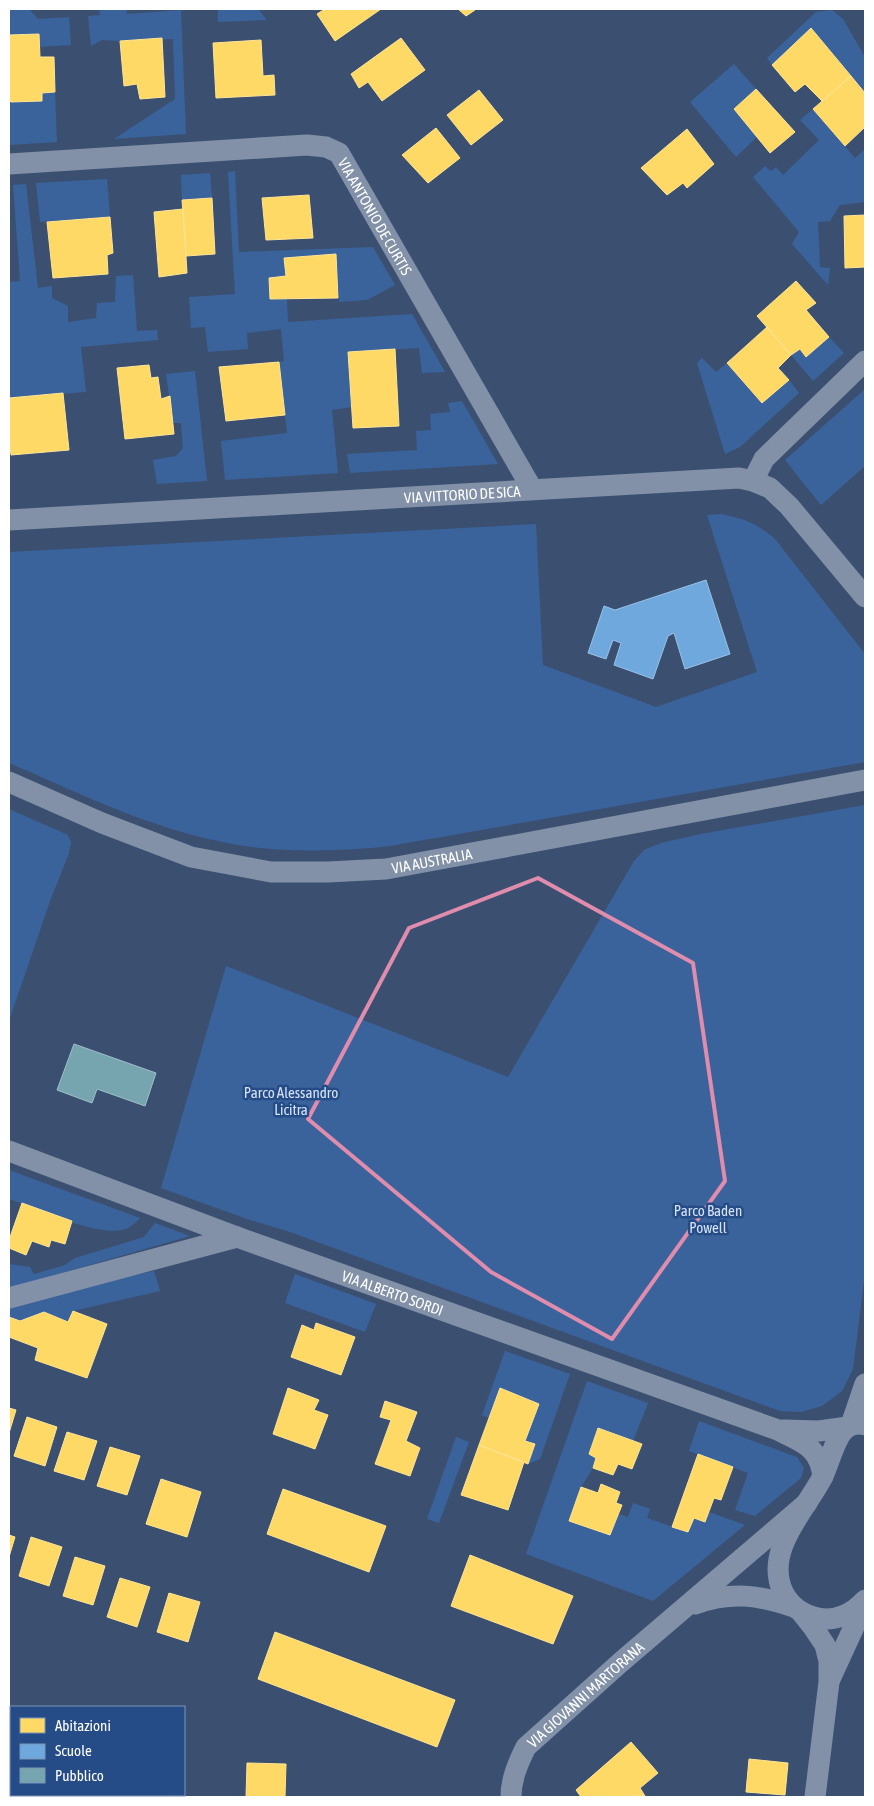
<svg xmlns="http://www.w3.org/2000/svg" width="874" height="1806" viewBox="0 0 874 1806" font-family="'Asap Condensed',sans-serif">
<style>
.green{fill:#3a639c}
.homes{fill:#ffd966;stroke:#ffe494}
.schools{fill:#6fa8dc;stroke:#9ac2e6}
.public{fill:#76a5af;stroke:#9fc0c7}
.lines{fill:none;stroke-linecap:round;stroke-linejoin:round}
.minor{stroke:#8291a7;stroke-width:21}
.marked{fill:none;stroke:#e08cad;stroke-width:4;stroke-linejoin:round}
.labels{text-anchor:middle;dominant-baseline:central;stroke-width:5;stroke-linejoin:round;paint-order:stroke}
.street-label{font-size:15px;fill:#fff;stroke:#254c87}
.park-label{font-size:15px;fill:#d5e3f7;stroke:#254c87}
</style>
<rect width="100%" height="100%" fill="#3b5071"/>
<path class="green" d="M 9,9 L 29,9 L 38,19 L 69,17 L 71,45 L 39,47 L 39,34 L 9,35 Z
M 99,9 L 126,9 L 127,14 L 181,10 L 186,134 L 114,139 L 175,99 L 173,39 L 120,41 L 102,40 L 91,46 L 88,16 L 100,15 Z
M 218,9 L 258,9 L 267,20 L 218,22 Z
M 832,10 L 843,19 L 865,57 L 865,93 L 811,28 L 772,65 L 767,58 L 816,12 Z
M 734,64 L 756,89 L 734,109 L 757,137 L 736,157 L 690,102 Z
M 55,92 L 57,142 L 9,145 L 9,100 L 11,102 L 41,101 L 42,93 Z
M 813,109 L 855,158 L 865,149 L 865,202 L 840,205 L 830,221 L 818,222 L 820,267 L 830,268 L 828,285 L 792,244 L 799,232 L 753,177 L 765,166 L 771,171 L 776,167 L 783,175 L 819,140 L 800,120 Z
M 235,171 L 239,252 L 373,247 L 395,285 L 367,300 L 339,302 L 336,255 L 284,258 L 286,276 L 269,278 L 270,299 L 287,299 L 288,322 L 412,314 L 445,372 L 422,373 L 419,348 L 348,352 L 352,407 L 332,410 L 338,473 L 225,480 L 221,441 L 287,433 L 279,362 L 284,361 L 281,329 L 247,333 L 248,349 L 208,352 L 205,327 L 191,328 L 189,297 L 235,294 L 228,172 Z
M 210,173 L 212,198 L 182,200 L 181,175 Z
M 107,179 L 110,217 L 40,222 L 36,183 Z
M 26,184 L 38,288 L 52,286 L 52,298 L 68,306 L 68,322 L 96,318 L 97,303 L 115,302 L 116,276 L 133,275 L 137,331 L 157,330 L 158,340 L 81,347 L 86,392 L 9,398 L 9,282 L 20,281 L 13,185 Z
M 829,337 L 844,353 L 813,381 L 791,355 L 800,349 L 806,357 Z
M 702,358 L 716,372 L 727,363 L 762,403 L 789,380 L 799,393 L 740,447 L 725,454 L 697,363 Z
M 195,371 L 207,481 L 157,484 L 153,460 L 176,456 L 183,448 L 181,423 L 173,423 L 166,374 Z
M 865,389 L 865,466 L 821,505 L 785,460 Z
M 462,401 L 498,464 L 350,473 L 347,454 L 417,450 L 416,431 L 431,430 L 430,414 L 450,412 L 448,403 Z
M 721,514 C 745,519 756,523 775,539 L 865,654 L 865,762 L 436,838 C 414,841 391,847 369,848 C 319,852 267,852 218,841 C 145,826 77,792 9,763 L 9,552 L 536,524 L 543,665 L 656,707 L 757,672 L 707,515 Z
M 865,805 L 865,1273 L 853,1369 L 842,1391 L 822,1406 L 801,1412 L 780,1411 L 290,1232 L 247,1219 L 161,1188 L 226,966 L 508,1077 L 634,861 L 644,850 L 661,843 L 701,834 Z
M 9,809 L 68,835 L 71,842 L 69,853 L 50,901 L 9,1021 Z
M 9,1170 L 140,1218 C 137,1221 132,1226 128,1228 C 102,1240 36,1208 9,1199 Z
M 155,1223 L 190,1236 L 10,1288 L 9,1284 L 9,1264 L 30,1267 L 34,1274 L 65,1265 L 75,1258 L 144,1237 Z
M 154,1271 L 160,1291 L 73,1311 L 68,1322 L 44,1312 L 20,1321 L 9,1317 L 9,1305 L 55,1292 Z
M 295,1274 L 376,1304 L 365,1332 L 285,1303 Z
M 505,1351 L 570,1374 L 540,1459 L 528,1464 L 535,1444 L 525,1441 L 539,1404 L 500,1388 L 489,1418 L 482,1415 Z
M 587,1381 L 648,1403 L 633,1441 L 598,1428 L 589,1454 L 596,1458 L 593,1468 L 581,1487 L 569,1521 L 610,1535 L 619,1514 L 628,1517 L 633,1503 L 650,1509 L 647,1518 L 687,1532 L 694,1518 L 705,1522 L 709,1512 L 745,1525 L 653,1601 L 526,1554 Z
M 699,1421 L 797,1457 L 804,1468 L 801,1478 L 755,1516 L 735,1510 L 748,1473 L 689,1451 Z
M 456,1437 L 469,1442 L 439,1523 L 427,1519 Z"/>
<path class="homes" d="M 325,9 L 381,9 L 335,41 L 317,14 Z
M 458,9 L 475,9 L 475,10 L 466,16 Z
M 811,28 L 851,76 L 822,101 L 805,84 L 795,92 L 772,65 Z
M 39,34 L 40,57 L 54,57 L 55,92 L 42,93 L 42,101 L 11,102 L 9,100 L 9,35 Z
M 162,38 L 165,97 L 140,99 L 137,84 L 124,86 L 120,41 Z
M 401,38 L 425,70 L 382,101 L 368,82 L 359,88 L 351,74 Z
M 261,40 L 263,76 L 274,75 L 275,95 L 216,98 L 213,43 Z
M 851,76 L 865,93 L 865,127 L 845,146 L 813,109 Z
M 756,89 L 795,132 L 770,153 L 734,109 Z
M 479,90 L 503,120 L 471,145 L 447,115 Z
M 436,128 L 460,158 L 428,183 L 402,155 Z
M 687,129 L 714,164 L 687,188 L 683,183 L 667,195 L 641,168 Z
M 309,195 L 313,238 L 266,240 L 262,198 Z
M 212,198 L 215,254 L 186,256 L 182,200 Z
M 183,209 L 187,273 L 159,277 L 154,212 Z
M 865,215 L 865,267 L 845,268 L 844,216 Z
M 110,217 L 113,253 L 107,255 L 108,274 L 53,278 L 47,222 Z
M 336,254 L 338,298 L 270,299 L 269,278 L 286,276 L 284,258 Z
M 796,281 L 816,303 L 806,310 L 829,337 L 806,357 L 800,349 L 791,355 L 757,316 Z
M 767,327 L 791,355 L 778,368 L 789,380 L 762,403 L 727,363 Z
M 395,349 L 399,426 L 353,428 L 348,352 Z
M 279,362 L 285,415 L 226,421 L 219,367 Z
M 149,365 L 151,378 L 158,377 L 161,399 L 170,396 L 174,434 L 125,439 L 117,368 Z
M 63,393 L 69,450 L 11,455 L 9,435 L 9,398 Z
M 22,1203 L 72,1221 L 65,1244 L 51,1240 L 49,1247 L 32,1241 L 26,1255 L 9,1248 L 9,1240 Z
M 73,1311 L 107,1324 L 87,1378 L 35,1360 L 38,1348 L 9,1337 L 9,1317 L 20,1321 L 44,1312 L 68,1322 Z
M 316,1323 L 355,1337 L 341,1375 L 291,1357 L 302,1325 L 314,1330 Z
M 288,1388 L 319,1400 L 314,1410 L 328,1415 L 315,1449 L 273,1434 Z
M 500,1388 L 539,1404 L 525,1441 L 535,1444 L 528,1464 L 479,1445 Z
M 385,1401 L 417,1412 L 406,1441 L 420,1448 L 410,1476 L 375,1464 L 391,1420 L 380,1417 Z
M 9,1408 L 16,1410 L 9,1433 Z
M 27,1417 L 57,1427 L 45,1466 L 14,1456 Z
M 598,1428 L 642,1444 L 632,1469 L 618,1464 L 613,1475 L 593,1468 L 596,1458 L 589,1454 Z
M 67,1432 L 97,1441 L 84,1480 L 54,1471 Z
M 479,1445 L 524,1462 L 508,1510 L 461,1495 Z
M 110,1447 L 140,1456 L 127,1495 L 97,1486 Z
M 698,1454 L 733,1467 L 721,1500 L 714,1498 L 705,1522 L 694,1518 L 688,1532 L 672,1527 Z
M 161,1479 L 201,1492 L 187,1537 L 146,1524 Z
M 601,1484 L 620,1492 L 616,1503 L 622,1505 L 610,1535 L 569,1521 L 581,1487 L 598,1493 Z
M 283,1489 L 386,1526 L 369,1572 L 267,1534 Z
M 9,1535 L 15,1537 L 9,1557 Z
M 31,1537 L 62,1547 L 49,1586 L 19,1576 Z
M 470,1555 L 573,1596 L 553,1644 L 451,1606 Z
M 75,1557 L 105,1566 L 93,1605 L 63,1596 Z
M 120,1578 L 150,1587 L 137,1627 L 107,1617 Z
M 169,1593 L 200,1602 L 188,1642 L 157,1632 Z
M 275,1632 L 455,1700 L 437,1747 L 258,1679 Z
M 631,1742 L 658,1773 L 640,1788 L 645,1796 L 581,1797 L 576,1790 Z
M 749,1759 L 788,1763 L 785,1795 L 746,1792 Z
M 247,1763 L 286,1764 L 285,1797 L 246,1797 Z"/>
<path class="schools" d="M 706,580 L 730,654 L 685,669 L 674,633 L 668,636 L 653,679 L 614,665 L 621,643 L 613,640 L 606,659 L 588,653 L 604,606 L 615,610 Z"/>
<path class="public" d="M 74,1044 L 156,1073 L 145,1106 L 97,1089 L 92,1103 L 57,1090 Z"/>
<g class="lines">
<g class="minor">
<path id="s1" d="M 9,164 L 307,145 L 326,147 L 339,153 L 532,489"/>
<path d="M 753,481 L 764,459 L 865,361"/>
<path id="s2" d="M 9,520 L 739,478 L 753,481 L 770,488 L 789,506 L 865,597"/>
<path id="s3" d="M 9,782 L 102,823 L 191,857 L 271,872 L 328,872 L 386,869 L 865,780"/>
<path id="s4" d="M 9,1151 L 237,1237 L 778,1430 C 802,1443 819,1446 823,1476"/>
<path d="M 9,1298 L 237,1237"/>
<path d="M 851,1425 L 865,1384"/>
<path d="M 865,1425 C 858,1423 850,1424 844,1430 C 834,1440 829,1465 822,1478 C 804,1512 764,1551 783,1592 C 790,1606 803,1615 818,1618 C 836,1622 853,1613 865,1600"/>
<path d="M 783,1430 L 819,1431 L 848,1427"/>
<path d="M 695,1604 C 731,1591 759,1595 794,1607"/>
<path d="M 801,1612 L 813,1627 L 825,1645 L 829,1661 L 829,1682 L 815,1797"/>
<path d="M 830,1679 L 865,1603"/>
<path id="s5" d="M 511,1797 C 511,1779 518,1763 526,1747 L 621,1662 L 807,1503"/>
</g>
</g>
<path class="marked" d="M 538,878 L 693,963 L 725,1181 L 612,1339 L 491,1272 L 308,1119 L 409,928 Z"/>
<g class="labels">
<g class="street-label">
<text stroke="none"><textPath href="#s1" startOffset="405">VIA ANTONIO DE CURTIS</textPath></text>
<text stroke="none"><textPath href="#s2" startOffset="454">VIA VITTORIO DE SICA</textPath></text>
<text stroke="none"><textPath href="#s3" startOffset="440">VIA AUSTRALIA</textPath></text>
<text stroke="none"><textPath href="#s4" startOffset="409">VIA ALBERTO SORDI</textPath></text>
<text stroke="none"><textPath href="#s5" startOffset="132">VIA GIOVANNI MARTORANA</textPath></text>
</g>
<g class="park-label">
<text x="291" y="1092">Parco Alessandro<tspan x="291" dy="17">Licitra</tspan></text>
<text x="708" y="1210">Parco Baden<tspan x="708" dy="17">Powell</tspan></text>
</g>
</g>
<rect width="874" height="1806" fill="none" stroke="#ffffff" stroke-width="20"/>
<rect x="10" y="1706" width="175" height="90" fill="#254c87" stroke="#7c94b7"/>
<rect x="20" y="1718" width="25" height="15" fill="#ffd966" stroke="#7c94b7"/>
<text x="55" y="1731" font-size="15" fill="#ffffff">Abitazioni</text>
<rect x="20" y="1744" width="25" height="15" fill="#6fa8dc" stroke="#7c94b7"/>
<text x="55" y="1756" font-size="15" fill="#ffffff">Scuole</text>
<rect x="20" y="1768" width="25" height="15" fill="#76a5af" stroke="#7c94b7"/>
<text x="55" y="1781" font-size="15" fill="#ffffff">Pubblico</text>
</svg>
